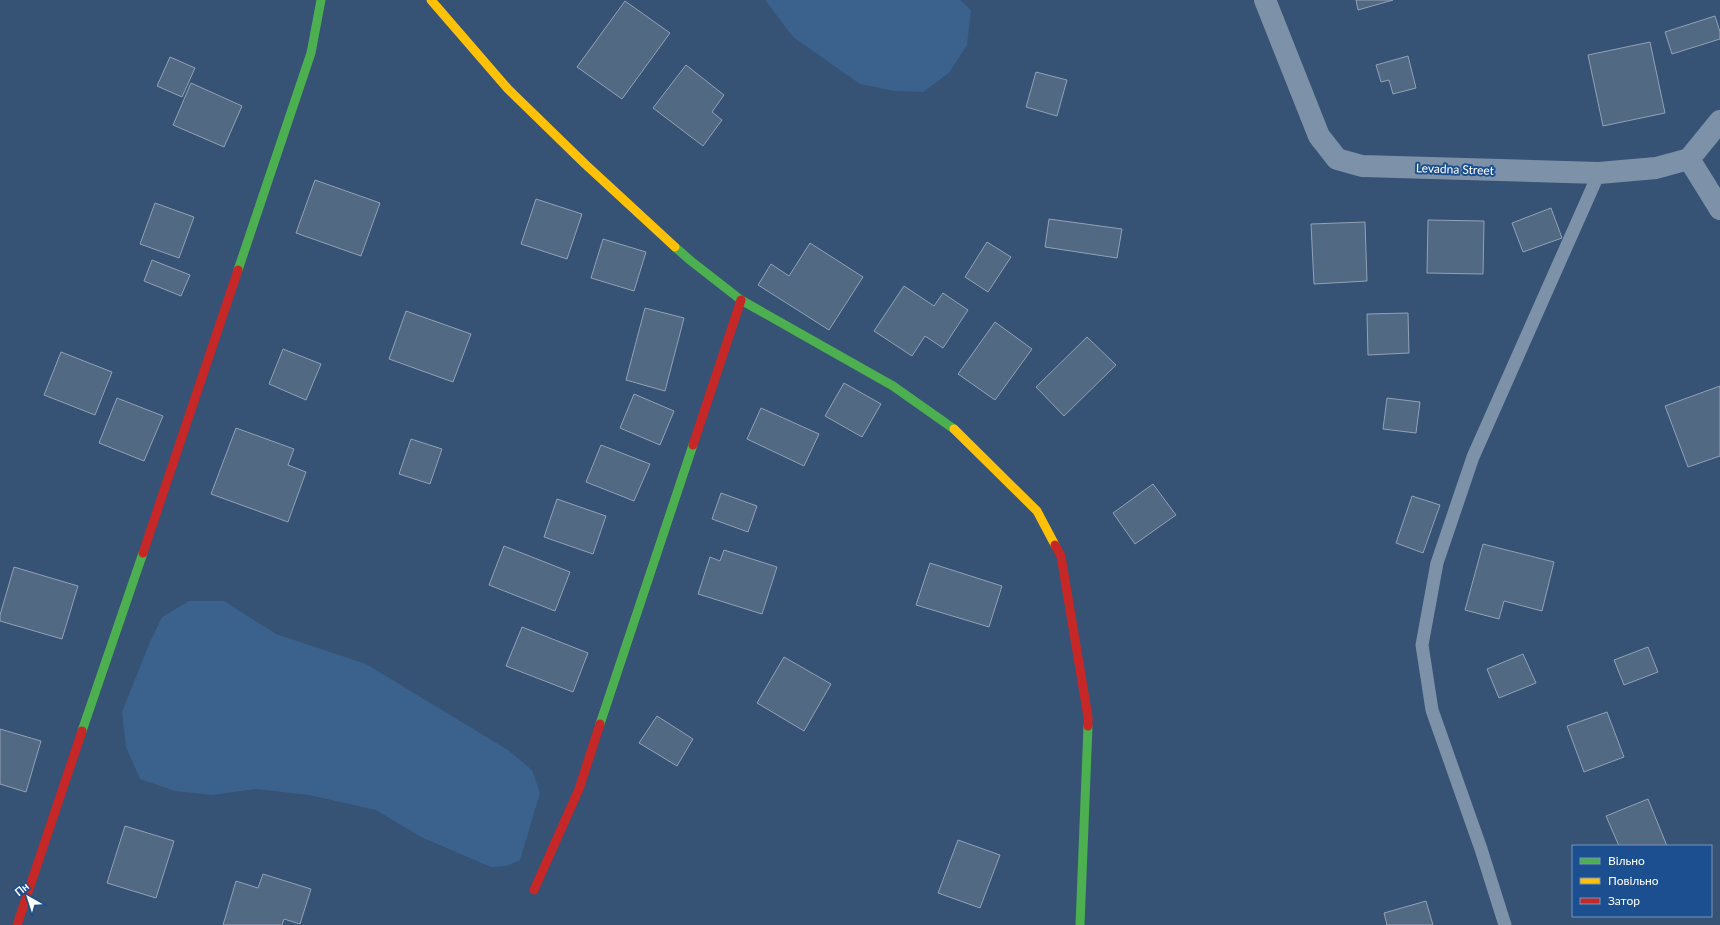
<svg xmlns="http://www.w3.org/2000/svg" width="1720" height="925" viewBox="0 0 1720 925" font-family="Lato,sans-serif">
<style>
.water{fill:#3b618d}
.building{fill:#526984;stroke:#92a2b6}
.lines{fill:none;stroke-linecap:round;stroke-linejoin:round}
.lane{stroke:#7d92a8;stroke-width:13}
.street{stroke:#7d92a8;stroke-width:22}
.fast{stroke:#4caf50;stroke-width:9}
.slow{stroke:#ffc107;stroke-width:9}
.jam{stroke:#c62828;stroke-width:9}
.labels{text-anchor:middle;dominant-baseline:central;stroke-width:4;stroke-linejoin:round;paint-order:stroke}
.street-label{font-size:12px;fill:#fff;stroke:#1b4f8f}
</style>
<rect width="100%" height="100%" fill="#365274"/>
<path class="water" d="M 765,0 L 960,0 L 971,10 L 967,45 L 949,73 L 923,92 L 894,91 L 860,84 L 793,37 Z
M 189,601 L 224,601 L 276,634 L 366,664 L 508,750 L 532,770 L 540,793 L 520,860 L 506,866 L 491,867 L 421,837 L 376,810 L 309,795 L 256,789 L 212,795 L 175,791 L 140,779 L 126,747 L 122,712 L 150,642 L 162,617 Z"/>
<path class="building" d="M 1356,0 L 1393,0 L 1358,10 Z
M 625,1 L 670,33 L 622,99 L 577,67 Z
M 1715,16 L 1720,32 L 1720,39 L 1672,54 L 1665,32 Z
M 1650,42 L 1665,113 L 1603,126 L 1588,55 Z
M 1408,56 L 1416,88 L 1393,94 L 1389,80 L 1381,82 L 1376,65 Z
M 170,57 L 195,68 L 182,97 L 157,86 Z
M 686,65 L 724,95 L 712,112 L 722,120 L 703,146 L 653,108 Z
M 1036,72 L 1067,80 L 1057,116 L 1026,107 Z
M 191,83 L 242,106 L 224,147 L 173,125 Z
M 315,180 L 380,203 L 361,256 L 296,233 Z
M 536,199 L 582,214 L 567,259 L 521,244 Z
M 155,203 L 194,217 L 179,258 L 140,244 Z
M 1551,208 L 1562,238 L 1523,252 L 1512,223 Z
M 1049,219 L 1122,229 L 1117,258 L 1045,247 Z
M 1428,220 L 1484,221 L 1483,274 L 1427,273 Z
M 1365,222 L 1367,281 L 1314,284 L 1311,224 Z
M 603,239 L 646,252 L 634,291 L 591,278 Z
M 987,242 L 1011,257 L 988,292 L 965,277 Z
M 810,243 L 863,277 L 829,330 L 758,285 L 771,264 L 789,276 Z
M 152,260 L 190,275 L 181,296 L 144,281 Z
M 904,286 L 934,306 L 943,293 L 968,310 L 943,348 L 925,336 L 912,356 L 874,331 Z
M 645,308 L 684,318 L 665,391 L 626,380 Z
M 406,311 L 471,334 L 453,382 L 389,359 Z
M 1408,313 L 1409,353 L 1368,355 L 1367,314 Z
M 995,322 L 1032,349 L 995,400 L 958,374 Z
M 1087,337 L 1116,365 L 1064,416 L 1036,387 Z
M 283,349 L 321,364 L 306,400 L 269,384 Z
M 61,352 L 112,372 L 95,415 L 44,395 Z
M 844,383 L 881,404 L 862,437 L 825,416 Z
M 1720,386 L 1720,456 L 1688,467 L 1665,406 Z
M 634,394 L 674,411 L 660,445 L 620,428 Z
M 117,398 L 163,416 L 144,461 L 99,443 Z
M 1387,398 L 1420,402 L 1416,433 L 1383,429 Z
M 761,408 L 819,434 L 804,466 L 747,439 Z
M 236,428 L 294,449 L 288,465 L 306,472 L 288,522 L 211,494 Z
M 411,439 L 442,449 L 430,484 L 399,474 Z
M 601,445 L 650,464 L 634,501 L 586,482 Z
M 1153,484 L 1176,515 L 1135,544 L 1113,513 Z
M 721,493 L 757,506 L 748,532 L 712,519 Z
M 1412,496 L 1440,505 L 1423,553 L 1396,543 Z
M 557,499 L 606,516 L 593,554 L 544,537 Z
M 1483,544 L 1554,562 L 1542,611 L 1504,601 L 1499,619 L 1465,610 Z
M 504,546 L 570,572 L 555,611 L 489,585 Z
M 724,550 L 777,567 L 762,614 L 698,594 L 710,557 L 720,561 Z
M 930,563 L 1002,586 L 989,627 L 916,605 Z
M 14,567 L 78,586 L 62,639 L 0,621 L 0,615 Z
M 522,627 L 588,653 L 573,692 L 506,666 Z
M 1648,647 L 1658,672 L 1624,685 L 1614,660 Z
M 1523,654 L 1536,683 L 1499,698 L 1487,669 Z
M 784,657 L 831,684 L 804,731 L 757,703 Z
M 1607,712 L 1624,757 L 1584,772 L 1567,726 Z
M 657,716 L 693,739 L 677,766 L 639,743 Z
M 0,729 L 41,741 L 26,792 L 0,784 Z
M 1648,799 L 1667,846 L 1619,846 L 1606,816 Z
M 125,826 L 174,841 L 156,898 L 107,883 Z
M 958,840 L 1000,855 L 980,908 L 938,893 Z
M 263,874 L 311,889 L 300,924 L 284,919 L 282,925 L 223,925 L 236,881 L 258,888 Z
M 1426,901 L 1433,925 L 1387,925 L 1384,913 Z"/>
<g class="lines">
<path class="lane" d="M 1505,925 L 1481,849 L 1432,710 L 1422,645 L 1437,563 L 1473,457 L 1599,173"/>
<path class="street" d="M 1265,0 L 1319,136 L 1337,159 L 1362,166 L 1599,173 L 1656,168 L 1689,159 L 1720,209
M 1689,159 L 1720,121"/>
<path class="fast" d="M 675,247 L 691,261 L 741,300 L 893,386 L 954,429
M 238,270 L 311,53 L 321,0
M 600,724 L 693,445
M 82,731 L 143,553
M 1080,925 L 1088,726"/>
<path class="slow" d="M 431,0 L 508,89 L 585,164 L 675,247
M 954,429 L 1037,511 L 1055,545"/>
<path class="jam" d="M 693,445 L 741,300
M 1055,545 L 1061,556 L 1088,717 L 1088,726
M 143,553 L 238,270
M 534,890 L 579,789 L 600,724
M 17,925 L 82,731"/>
</g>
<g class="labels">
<g class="street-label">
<text transform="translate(1455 169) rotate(2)">Levadna Street</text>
</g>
</g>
<rect x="1572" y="845" width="140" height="72" fill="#1b4f8f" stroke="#7695bc"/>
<rect x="1580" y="858" width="20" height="6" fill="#4caf50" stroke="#7695bc"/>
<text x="1608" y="865" font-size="12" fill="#ffffff">Вільно</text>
<rect x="1580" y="878" width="20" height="6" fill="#ffc107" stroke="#7695bc"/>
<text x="1608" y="885" font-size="12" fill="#ffffff">Повільно</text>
<rect x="1580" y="898" width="20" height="6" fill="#c62828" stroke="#7695bc"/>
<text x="1608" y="905" font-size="12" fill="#ffffff">Затор</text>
<g transform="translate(28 897) rotate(321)" stroke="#1b4f8f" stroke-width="3" paint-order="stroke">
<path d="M0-3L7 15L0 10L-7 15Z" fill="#ffffff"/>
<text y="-6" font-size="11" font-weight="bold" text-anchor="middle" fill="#ffffff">Пн</text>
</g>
</svg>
